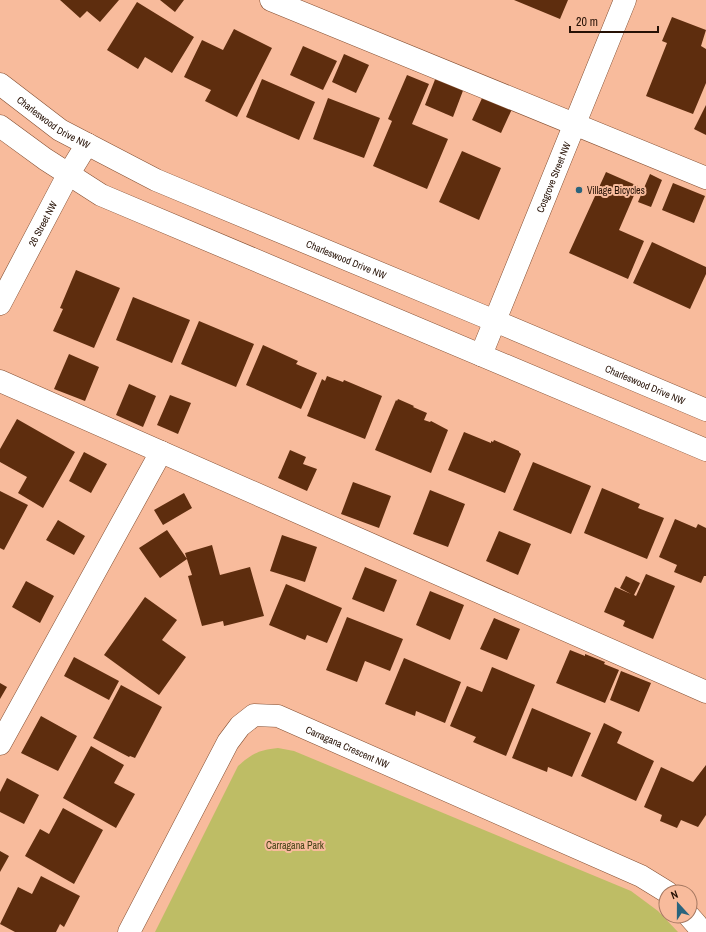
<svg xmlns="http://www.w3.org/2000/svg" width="706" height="932" viewBox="0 0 706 932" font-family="'Archivo Narrow',sans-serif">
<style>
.green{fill:#bebd65}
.building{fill:#5e2d0e}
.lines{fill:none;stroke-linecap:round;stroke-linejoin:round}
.minor-casing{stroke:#834e31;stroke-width:23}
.minor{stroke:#fff;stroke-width:22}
.poi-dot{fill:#2a647d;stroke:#f8bb9c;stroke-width:1.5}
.labels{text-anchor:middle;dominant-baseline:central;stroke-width:4;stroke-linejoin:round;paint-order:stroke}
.street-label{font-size:10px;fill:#261105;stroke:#f8bb9c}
.poi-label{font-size:10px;fill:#261105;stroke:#f8bb9c;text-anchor:start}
.park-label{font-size:10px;fill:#424115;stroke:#f8bb9c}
</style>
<rect width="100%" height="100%" fill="#f8bb9c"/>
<path class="green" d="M 278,748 L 294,751 L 631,891 L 658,911 L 678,932 L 155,932 L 238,766 C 253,753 259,750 278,748 Z"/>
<path class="building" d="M 60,0 L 119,0 L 100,22 L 87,11 L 80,18 Z
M 160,0 L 184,0 L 175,12 Z
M 514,0 L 568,0 L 560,19 Z
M 137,2 L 194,37 L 172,73 L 145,57 L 138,69 L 107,50 Z
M 672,17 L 706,30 L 701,46 L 706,49 L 706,83 L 693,114 L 646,96 L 667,43 L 662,41 Z
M 234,29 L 272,48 L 237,117 L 205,101 L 211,90 L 184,77 L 202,40 L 223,50 Z
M 303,46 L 337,61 L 323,90 L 290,75 Z
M 344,54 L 369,65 L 356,93 L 332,82 Z
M 407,75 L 429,84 L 412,124 L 448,139 L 427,189 L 373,166 L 392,121 L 388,119 Z
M 436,77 L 464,88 L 453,117 L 425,105 Z
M 262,79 L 315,102 L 299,140 L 246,117 Z
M 483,96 L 512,109 L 501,133 L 472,120 Z
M 328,98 L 380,118 L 364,158 L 313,139 Z
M 706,105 L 706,135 L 694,129 Z
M 462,151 L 501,168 L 479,220 L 439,202 Z
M 606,172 L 638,186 L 619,230 L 644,241 L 628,279 L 569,253 Z
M 650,174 L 662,180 L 651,207 L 638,202 Z
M 673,183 L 705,196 L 694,223 L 662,210 Z
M 652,242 L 706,267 L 706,274 L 690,309 L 633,283 Z
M 76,270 L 120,288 L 94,348 L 53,331 L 63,309 L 60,308 Z
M 133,297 L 190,320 L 172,363 L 116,340 Z
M 199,321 L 254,344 L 236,387 L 181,364 Z
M 263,345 L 298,361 L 296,364 L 317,373 L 301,409 L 246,385 Z
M 69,354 L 99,367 L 85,401 L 54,389 Z
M 327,376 L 343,382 L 344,380 L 382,396 L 365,439 L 307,416 L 322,379 L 325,381 Z
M 129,384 L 156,396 L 143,427 L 116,415 Z
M 170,395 L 191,403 L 178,434 L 157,425 Z
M 398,399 L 414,406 L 413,407 L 427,413 L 424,420 L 430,422 L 431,421 L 448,430 L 431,473 L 375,450 L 396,400 L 397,401 Z
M 17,419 L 75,452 L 43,508 L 18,493 L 27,477 L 0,462 L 0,449 Z
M 464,432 L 491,443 L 491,441 L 493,442 L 494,440 L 519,451 L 519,452 L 521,454 L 505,493 L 448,470 Z
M 290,450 L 306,457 L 303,464 L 317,469 L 307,491 L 278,478 Z
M 84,452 L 107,464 L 91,493 L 69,481 Z
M 533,462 L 591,486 L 571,534 L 513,510 Z
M 353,482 L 391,496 L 379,528 L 341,514 Z
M 602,488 L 640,504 L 638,508 L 664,518 L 647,559 L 584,533 Z
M 430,490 L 465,504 L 448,547 L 413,534 Z
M 0,491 L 28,505 L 4,550 L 0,548 Z
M 184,493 L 192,508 L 163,525 L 154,510 Z
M 675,519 L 696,528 L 698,524 L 706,528 L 706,576 L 704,576 L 701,583 L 674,572 L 677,565 L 659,557 Z
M 58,520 L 85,536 L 74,555 L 46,540 Z
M 167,530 L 187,559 L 160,578 L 139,548 Z
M 499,531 L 531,544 L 518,575 L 486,561 Z
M 282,535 L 317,547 L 305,582 L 270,571 Z
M 212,545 L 220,575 L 250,567 L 264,616 L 224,626 L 223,621 L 202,626 L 188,576 L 192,575 L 185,553 Z
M 365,567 L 397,580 L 384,612 L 352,599 Z
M 646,574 L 675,586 L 653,639 L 623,626 L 625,621 L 604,612 L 615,587 L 631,594 L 620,588 L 626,576 L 640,583 L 634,595 L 636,596 Z
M 26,581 L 54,596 L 40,623 L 12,607 Z
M 286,584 L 342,608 L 327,643 L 307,635 L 305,640 L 269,625 Z
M 430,591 L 464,605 L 450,640 L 416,625 Z
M 145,597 L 177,620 L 162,640 L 186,657 L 159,695 L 104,655 Z
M 347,617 L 403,639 L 390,671 L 365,661 L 357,682 L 326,670 Z
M 494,618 L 520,629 L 507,660 L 480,649 Z
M 570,650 L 585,656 L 585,654 L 605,662 L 604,664 L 619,670 L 605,703 L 556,683 Z
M 74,657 L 119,681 L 109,700 L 64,676 Z
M 404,658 L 461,682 L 445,723 L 416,711 L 415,716 L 385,704 Z
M 492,667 L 535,685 L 506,756 L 473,742 L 476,737 L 450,726 L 467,686 L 482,692 Z
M 621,671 L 651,683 L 639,712 L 610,700 Z
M 0,683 L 7,687 L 0,699 Z
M 121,685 L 162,707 L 135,758 L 130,756 L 129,757 L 93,738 Z
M 532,708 L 591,733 L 572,777 L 548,767 L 547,772 L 512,758 Z
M 41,716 L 77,736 L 58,771 L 21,753 Z
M 604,723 L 622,732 L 617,743 L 654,761 L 636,801 L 581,776 Z
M 91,746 L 124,765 L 114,783 L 135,794 L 116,828 L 63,798 Z
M 706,765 L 706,815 L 698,827 L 681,820 L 677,828 L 660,821 L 662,815 L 644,807 L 661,767 L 693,782 Z
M 7,778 L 39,795 L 24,824 L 0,812 L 0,792 Z
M 63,808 L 103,830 L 74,884 L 25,856 L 40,829 L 49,834 Z
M 0,851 L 9,856 L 0,872 Z
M 41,876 L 80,896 L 64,927 L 60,924 L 56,932 L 15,932 L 0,924 L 18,887 L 32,894 Z"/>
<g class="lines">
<defs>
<g id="minor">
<path d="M 271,0 L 706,178"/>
<path id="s1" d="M 0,84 L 60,130 L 156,180 L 495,321 L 706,410"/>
<path d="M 0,126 L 45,159 L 101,195 L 706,450"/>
<path id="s2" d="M 0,304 L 68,175 L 87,144"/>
<path id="s3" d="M 481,355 L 625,0"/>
<path d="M 0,381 L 706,692"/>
<path d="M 0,744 L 161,452"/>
<path d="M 689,916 L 703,932"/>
<path id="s4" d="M 129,932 L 228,742 L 240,726 L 254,715 L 278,716 L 641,876 L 667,892"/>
</g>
</defs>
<use href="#minor" class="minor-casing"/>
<use href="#minor" class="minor"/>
</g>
<circle class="poi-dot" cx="579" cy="190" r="4"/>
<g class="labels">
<g class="street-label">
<text stroke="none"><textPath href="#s1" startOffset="66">Charleswood Drive NW</textPath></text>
<text stroke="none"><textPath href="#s3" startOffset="192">Cosgrove Street NW</textPath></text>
<text stroke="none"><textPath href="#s2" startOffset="91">26 Street NW</textPath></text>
<text stroke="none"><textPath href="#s1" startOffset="390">Charleswood Drive NW</textPath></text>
<text stroke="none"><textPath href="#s1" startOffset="714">Charleswood Drive NW</textPath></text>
<text stroke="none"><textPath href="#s4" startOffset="352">Carragana Crescent NW</textPath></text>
</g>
<g class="poi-label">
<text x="587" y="190">Village Bicycles</text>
</g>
<g class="park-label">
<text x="295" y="845">Carragana Park</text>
</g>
</g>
<g transform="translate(678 904) rotate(339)"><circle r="19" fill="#f8bb9c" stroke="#a47760"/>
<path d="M0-3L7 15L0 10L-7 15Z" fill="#2a647d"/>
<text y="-6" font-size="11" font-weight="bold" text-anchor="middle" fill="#261105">N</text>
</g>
<path d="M570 26v6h88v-6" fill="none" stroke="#261105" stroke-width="2"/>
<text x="576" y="26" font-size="12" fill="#261105" stroke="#f8bb9c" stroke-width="3" paint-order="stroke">20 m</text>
</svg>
